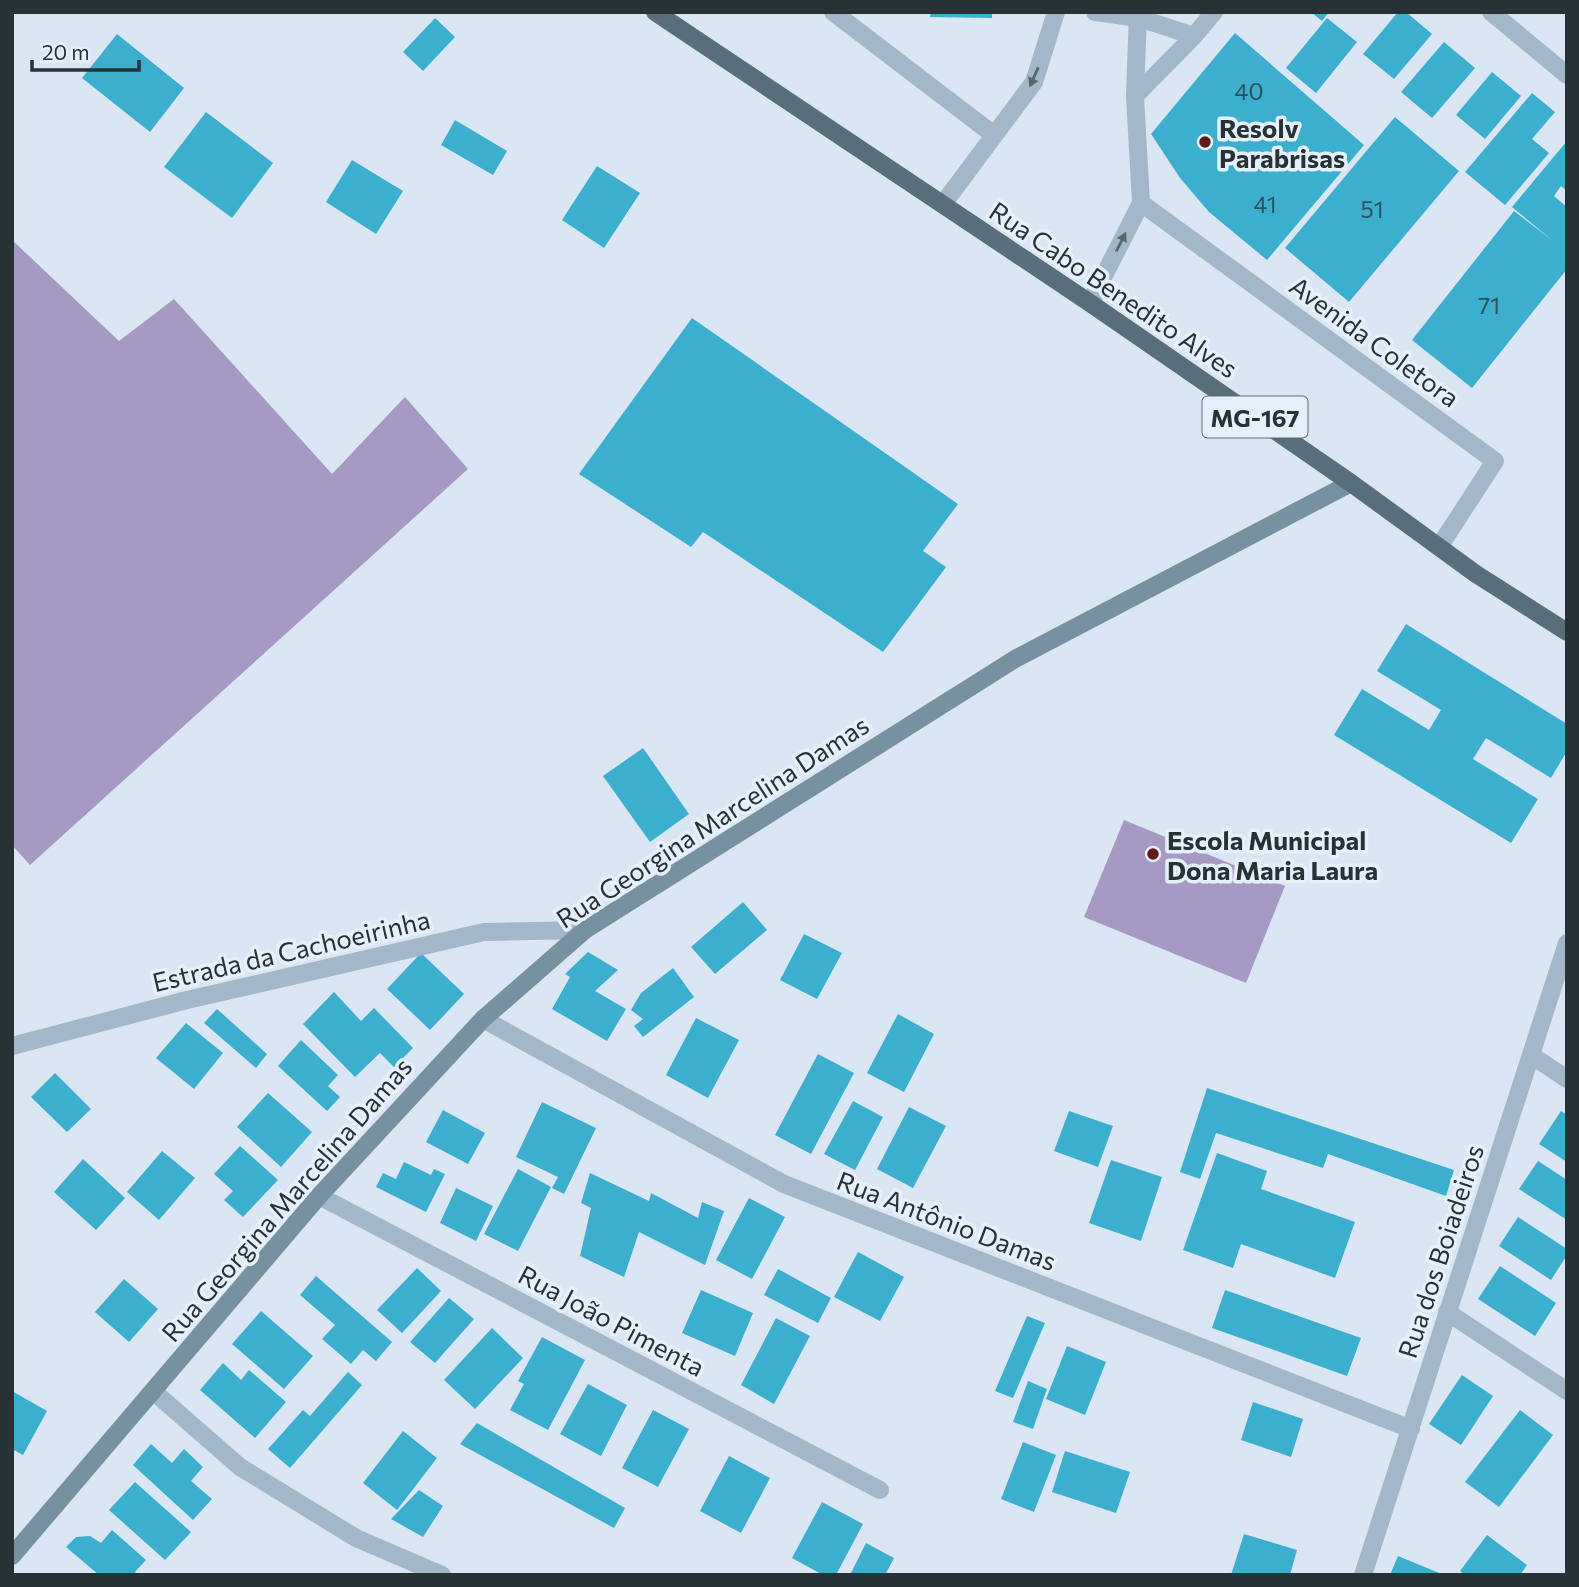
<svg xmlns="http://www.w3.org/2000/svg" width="1579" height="1587" viewBox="0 0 1579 1587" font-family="Commissioner,sans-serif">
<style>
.green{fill:#a699c3}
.building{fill:#3caece}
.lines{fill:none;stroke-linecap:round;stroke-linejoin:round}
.street{stroke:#a2b8c9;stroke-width:18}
.secondary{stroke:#7691a0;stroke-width:18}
.primary{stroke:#576f7a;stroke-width:18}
.oneway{fill:#586871}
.poi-dot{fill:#5c1c19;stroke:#e6f0fb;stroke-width:2.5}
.labels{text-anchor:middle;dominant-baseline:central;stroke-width:7;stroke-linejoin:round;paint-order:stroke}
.number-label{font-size:23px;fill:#2c515d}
.shield{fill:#e6f0fb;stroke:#606b72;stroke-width:2}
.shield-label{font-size:24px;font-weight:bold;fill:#273237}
.poi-label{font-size:26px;font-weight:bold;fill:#273237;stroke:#e6f0fb;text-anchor:start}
.street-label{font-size:26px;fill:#273237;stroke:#e6f0fb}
</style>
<rect width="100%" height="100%" fill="#dae6f3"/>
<path class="green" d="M 12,240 L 119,341 L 174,299 L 332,474 L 405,397 L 468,469 L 30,865 L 12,845 Z
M 1124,820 L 1285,886 L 1246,983 L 1084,917 Z"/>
<path class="building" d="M 931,12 L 992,12 L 992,18 L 930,17 Z
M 1311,12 L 1329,12 L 1322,21 Z
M 1398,12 L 1406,12 L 1432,34 L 1394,79 L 1363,54 Z
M 435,18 L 455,37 L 423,71 L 403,52 Z
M 1327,18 L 1357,42 L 1316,93 L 1286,68 Z
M 1235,33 L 1364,145 L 1267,260 L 1209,212 L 1180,178 L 1151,134 Z
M 117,34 L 184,88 L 150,132 L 82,78 Z
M 1444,42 L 1475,68 L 1432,118 L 1401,92 Z
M 1492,72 L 1521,96 L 1485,139 L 1456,115 Z
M 1532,93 L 1555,112 L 1532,139 L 1549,153 L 1505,205 L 1465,172 Z
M 206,112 L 273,163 L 232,218 L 164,167 Z
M 1395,117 L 1459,171 L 1349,302 L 1285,248 Z
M 455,120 L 507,151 L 493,175 L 441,145 Z
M 1567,141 L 1567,191 L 1561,186 L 1554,196 L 1567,207 L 1567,269 L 1472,388 L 1412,340 L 1514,211 L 1553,241 L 1512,207 Z
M 352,160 L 403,191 L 376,234 L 326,202 Z
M 597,166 L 640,193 L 604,248 L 562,220 Z
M 692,318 L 958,504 L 923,551 L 946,567 L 883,652 L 703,532 L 691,547 L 579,474 Z
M 1406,624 L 1567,724 L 1567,751 L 1551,778 L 1486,738 L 1473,759 L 1538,799 L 1511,843 L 1334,735 L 1362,689 L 1429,730 L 1441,710 L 1377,671 Z
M 643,748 L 689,814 L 650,842 L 603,776 Z
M 743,902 L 767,930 L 715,974 L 691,947 Z
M 804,934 L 842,953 L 817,999 L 780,980 Z
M 588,952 L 618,970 L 595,991 L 626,1009 L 607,1041 L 552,1009 L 570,977 L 565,974 Z
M 421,953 L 464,994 L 430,1030 L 387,989 Z
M 673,968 L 694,997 L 643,1037 L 634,1026 L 643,1019 L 631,1010 L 641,993 Z
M 334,992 L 361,1021 L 374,1008 L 413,1048 L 394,1067 L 380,1053 L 355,1077 L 303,1024 Z
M 217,1009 L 267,1054 L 256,1068 L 204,1023 Z
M 898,1014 L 934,1034 L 904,1092 L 867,1073 Z
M 696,1018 L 739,1040 L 708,1098 L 666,1075 Z
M 186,1023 L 223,1053 L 194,1089 L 156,1058 Z
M 301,1040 L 338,1075 L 328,1086 L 340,1097 L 327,1111 L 278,1066 Z
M 818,1054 L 854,1073 L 811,1154 L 775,1135 Z
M 55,1073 L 91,1109 L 67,1132 L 31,1097 Z
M 1207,1088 L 1454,1170 L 1446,1196 L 1328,1154 L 1323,1168 L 1216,1133 L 1200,1179 L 1180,1172 Z
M 268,1093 L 312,1132 L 281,1167 L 237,1127 Z
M 853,1101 L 883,1117 L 855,1170 L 824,1154 Z
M 542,1102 L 596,1128 L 564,1194 L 552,1188 L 558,1177 L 516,1157 Z
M 909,1107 L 946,1126 L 913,1188 L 877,1169 Z
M 443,1110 L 485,1133 L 468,1164 L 426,1142 Z
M 1069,1111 L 1113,1126 L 1098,1167 L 1054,1151 Z
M 1561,1111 L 1567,1115 L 1567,1162 L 1539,1144 Z
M 240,1146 L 278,1180 L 243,1217 L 224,1200 L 233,1191 L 214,1174 Z
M 162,1151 L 195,1178 L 159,1220 L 127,1192 Z
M 1217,1153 L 1267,1171 L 1261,1189 L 1355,1222 L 1335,1278 L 1241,1244 L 1233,1268 L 1183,1250 Z
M 83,1159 L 125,1198 L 96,1230 L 54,1192 Z
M 1111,1160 L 1162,1177 L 1141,1241 L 1089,1223 Z
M 1538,1161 L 1567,1180 L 1567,1220 L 1519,1189 Z
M 404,1162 L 431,1175 L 434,1169 L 445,1174 L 426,1212 L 376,1187 L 383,1173 L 396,1179 Z
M 518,1169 L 551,1187 L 518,1251 L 484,1234 Z
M 590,1173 L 649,1201 L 651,1193 L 698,1218 L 702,1202 L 724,1211 L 705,1265 L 639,1232 L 624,1277 L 580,1256 L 591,1208 L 581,1203 Z
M 456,1188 L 493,1206 L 476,1241 L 440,1223 Z
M 749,1198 L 785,1217 L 752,1279 L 716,1260 Z
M 1518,1217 L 1567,1249 L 1567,1255 L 1551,1280 L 1499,1246 Z
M 858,1252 L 904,1277 L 880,1321 L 834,1297 Z
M 1500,1266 L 1556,1303 L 1535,1336 L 1478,1299 Z
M 417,1268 L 441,1291 L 402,1333 L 377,1310 Z
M 778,1269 L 831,1298 L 818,1323 L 764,1295 Z
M 316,1276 L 392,1342 L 376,1361 L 363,1350 L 351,1364 L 322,1339 L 335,1325 L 300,1295 Z
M 124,1279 L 158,1309 L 129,1342 L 95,1312 Z
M 701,1290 L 753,1313 L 735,1356 L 682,1333 Z
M 1225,1290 L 1361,1338 L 1347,1376 L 1212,1328 Z
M 449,1298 L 474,1319 L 435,1363 L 410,1342 Z
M 261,1311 L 313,1356 L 284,1389 L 232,1344 Z
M 1027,1316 L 1045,1323 L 1013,1398 L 995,1391 Z
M 776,1318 L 810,1336 L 774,1404 L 741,1385 Z
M 492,1328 L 523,1358 L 475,1409 L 444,1380 Z
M 542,1337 L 585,1360 L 548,1430 L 510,1410 L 524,1384 L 518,1381 Z
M 1067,1346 L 1106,1362 L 1085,1415 L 1046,1399 Z
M 223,1363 L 241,1380 L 249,1370 L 286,1402 L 255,1438 L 200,1390 Z
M 348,1372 L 362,1385 L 290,1468 L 268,1449 L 303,1410 L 310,1416 Z
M 1462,1375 L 1493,1396 L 1461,1445 L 1429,1424 Z
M 1028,1381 L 1047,1389 L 1033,1429 L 1013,1422 Z
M 588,1384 L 627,1405 L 601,1456 L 560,1434 Z
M 12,1391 L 47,1411 L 23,1455 L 12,1449 Z
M 1253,1402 L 1303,1419 L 1291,1457 L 1241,1440 Z
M 653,1410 L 689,1429 L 658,1487 L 622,1468 Z
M 1520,1410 L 1553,1435 L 1499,1507 L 1465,1482 Z
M 477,1423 L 625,1508 L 614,1528 L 460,1444 Z
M 403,1431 L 437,1458 L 397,1510 L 363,1483 Z
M 1023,1442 L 1056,1455 L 1034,1512 L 1001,1499 Z
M 151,1444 L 172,1463 L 184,1449 L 203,1467 L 191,1481 L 212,1499 L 193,1520 L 133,1465 Z
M 1065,1451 L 1130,1472 L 1116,1513 L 1052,1492 Z
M 729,1456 L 770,1478 L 741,1533 L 700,1511 Z
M 135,1482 L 191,1532 L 165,1560 L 109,1510 Z
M 419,1490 L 443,1506 L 423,1537 L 391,1519 Z
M 822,1502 L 863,1524 L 836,1575 L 823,1575 L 792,1558 Z
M 112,1530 L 146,1560 L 135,1572 L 137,1575 L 99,1575 L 66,1547 L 76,1537 L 90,1536 L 101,1543 Z
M 1244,1534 L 1297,1550 L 1290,1575 L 1231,1575 Z
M 1487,1535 L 1527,1565 L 1520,1575 L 1465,1575 L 1460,1571 Z
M 866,1543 L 894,1558 L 885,1575 L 850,1575 Z
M 1398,1556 L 1444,1575 L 1390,1575 Z"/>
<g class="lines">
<path class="street" d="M 833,12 L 994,135
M 1095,12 L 1139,18 L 1194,36
M 1491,12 L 1567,75
M 1135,96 L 1194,36 L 1214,12
M 1141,203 L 1495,461 L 1439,547
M 943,204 L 1034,82 L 1056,12
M 1090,303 L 1141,203 L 1135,96 L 1138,12
M 483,1019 L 784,1184 L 1411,1429
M 12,1046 L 187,1000 L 484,932 L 585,930
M 1531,1055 L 1567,1079
M 319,1196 L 880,1490
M 1447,1312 L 1567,1391
M 153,1391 L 240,1467 L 356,1538 L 442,1575
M 1363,1575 L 1567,943"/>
<path class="secondary" d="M 12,1556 L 319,1196 L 483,1019 L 585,930 L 1015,659 L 1351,483"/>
<path class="primary" d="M 655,12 L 1090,303 L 1351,483 L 1476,574 L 1567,632"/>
</g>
<defs><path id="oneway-solid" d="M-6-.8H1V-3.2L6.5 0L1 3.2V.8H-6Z" transform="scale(1.75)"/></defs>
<g class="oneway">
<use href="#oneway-solid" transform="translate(1034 77) rotate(114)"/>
<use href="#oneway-solid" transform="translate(1121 242) rotate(-63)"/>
</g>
<g class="poi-dot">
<circle cx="1205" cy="142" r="7"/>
<circle cx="1153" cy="854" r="7"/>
</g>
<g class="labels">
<g class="number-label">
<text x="1249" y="91">40</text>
<text x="1265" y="204">41</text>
<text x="1372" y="209">51</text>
<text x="1489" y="305">71</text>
</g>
<rect class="shield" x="1202.5" y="396.5" width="105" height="41" rx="5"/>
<g class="shield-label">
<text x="1255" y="417">MG-167</text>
</g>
<g class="poi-label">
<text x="1219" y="127">Resolv<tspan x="1219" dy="30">Parabrisas</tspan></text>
<text x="1167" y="839">Escola Municipal<tspan x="1167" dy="30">Dona Maria Laura</tspan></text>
</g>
<g class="street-label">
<text transform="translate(1114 289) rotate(34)">Rua Cabo Benedito Alves</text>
<text transform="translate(1375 341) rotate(36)">Avenida Coletora</text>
<text transform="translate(712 821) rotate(-33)">Rua Georgina Marcelina Damas</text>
<text transform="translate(291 950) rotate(-13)">Estrada da Cachoeirinha</text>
<text transform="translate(286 1199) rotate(-49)">Rua Georgina Marcelina Damas</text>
<text transform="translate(947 1220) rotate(21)">Rua Antônio Damas</text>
<text transform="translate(1440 1251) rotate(-72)">Rua dos Boiadeiros</text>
<text transform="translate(612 1320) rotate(28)">Rua João Pimenta</text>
</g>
</g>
<rect width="1579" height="1587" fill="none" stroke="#273237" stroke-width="28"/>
<path d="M32 60v10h107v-10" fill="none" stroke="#273237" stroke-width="3.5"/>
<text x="42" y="60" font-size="21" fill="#273237" stroke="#e6f0fb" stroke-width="5" paint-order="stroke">20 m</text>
</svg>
